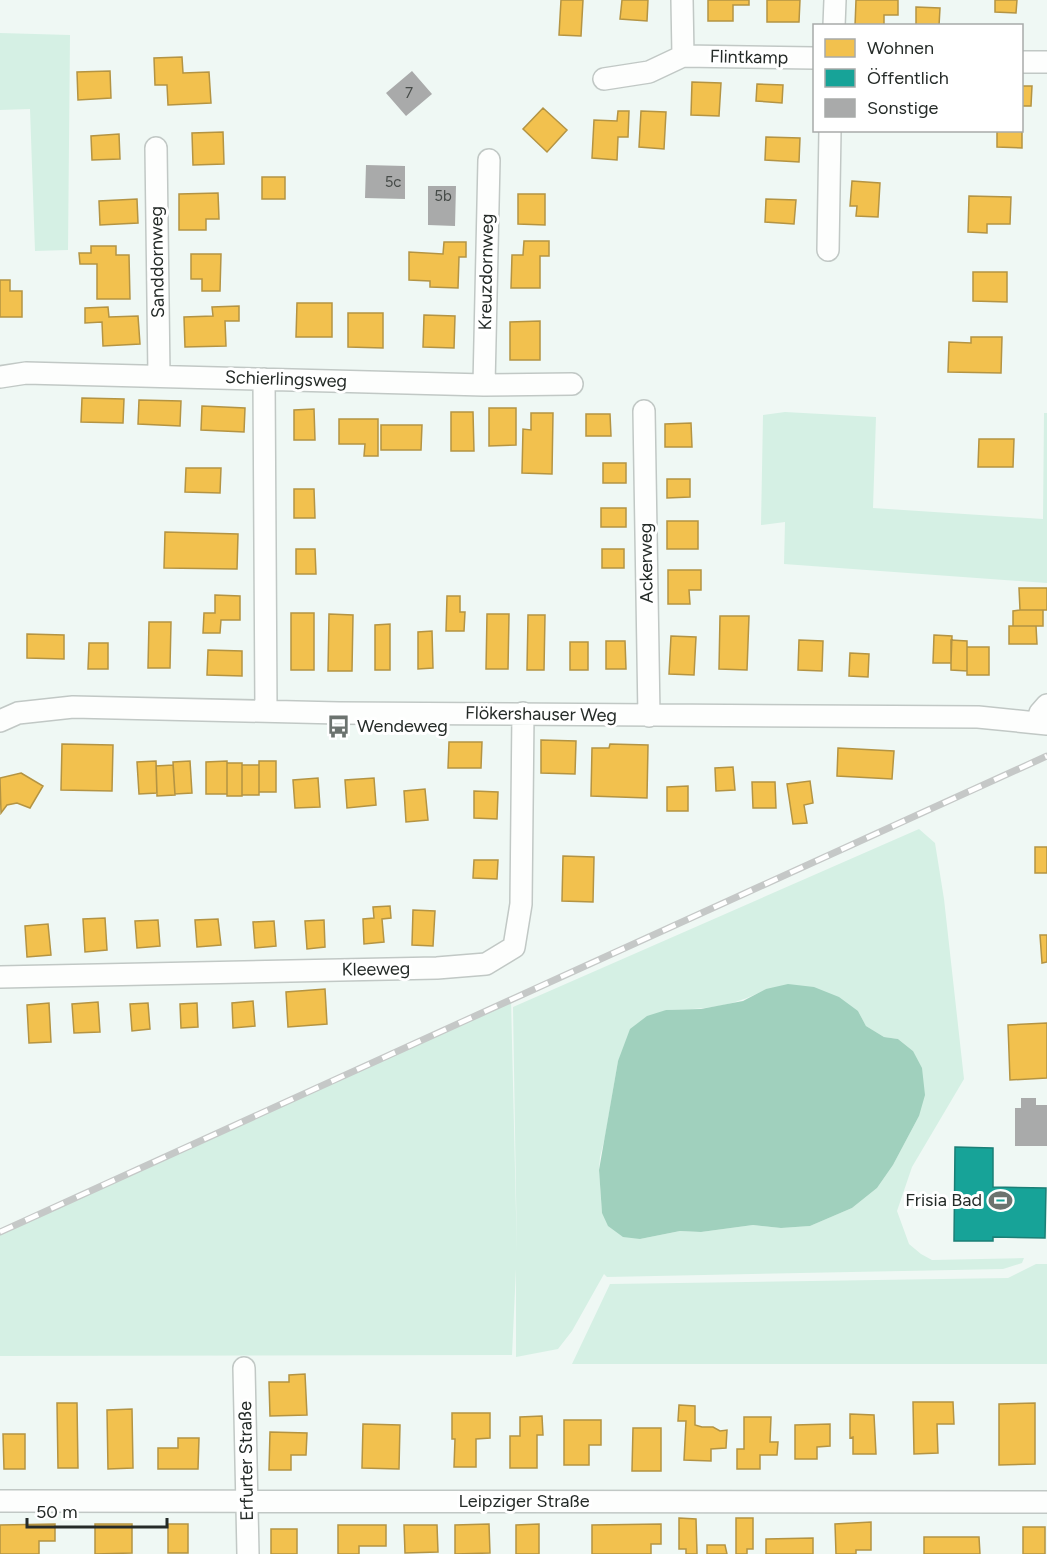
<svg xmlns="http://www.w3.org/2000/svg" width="1047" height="1554" viewBox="0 0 1047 1554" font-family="Figtree,sans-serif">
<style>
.green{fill:#d5f0e4;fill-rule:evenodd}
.water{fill:#a0d0bd}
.homes{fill:#f2c14e;stroke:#b49443;stroke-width:1.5}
.public{fill:#17a398;stroke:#1b7f76;stroke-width:1.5}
.building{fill:#a9aaaa}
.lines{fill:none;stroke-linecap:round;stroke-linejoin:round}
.minor-casing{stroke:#c1c8c5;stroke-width:24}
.minor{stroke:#fdfefd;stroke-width:21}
.rail-casing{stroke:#c5c8c7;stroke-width:7}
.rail{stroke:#fff;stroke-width:4.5;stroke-dasharray:14;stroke-linecap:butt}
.labels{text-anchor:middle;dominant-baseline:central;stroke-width:6;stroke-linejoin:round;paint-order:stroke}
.number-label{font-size:15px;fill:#464b48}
.street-label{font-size:18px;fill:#252b28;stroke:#fff}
.poi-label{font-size:18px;fill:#252b28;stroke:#fff;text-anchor:start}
</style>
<rect width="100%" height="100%" fill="#eff8f4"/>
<path class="green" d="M 0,33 L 70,35 L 68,250 L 35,251 L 30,109 L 0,110 Z
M 785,412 L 876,417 L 873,508 L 1043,519 L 1044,413 L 1047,413 L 1047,583 L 784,564 L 785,522 L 761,525 L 763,415 Z
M 919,829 L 935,843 L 944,899 L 964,1079 L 912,1167 L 897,1211 L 909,1244 L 921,1254 L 932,1260 L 1024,1258 L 1022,1263 L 1003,1269 L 607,1277 L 604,1274 L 572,1331 L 558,1349 L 516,1357 L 516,1269 L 512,1355 L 0,1356 L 0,1232 L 511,999 L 517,1255 L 513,1007 ZM 766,989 L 858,1011 L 866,1026 L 884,1037 L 898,1039 L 913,1051 L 919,1116 L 893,1165 L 877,1188 L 852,1208 L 810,1226 L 781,1228 L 753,1225 L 701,1232 L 680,1231 L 640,1239 L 602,1213 L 599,1170 L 600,1157 L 605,1137 L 618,1061 L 666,1010 C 705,1009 731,1008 766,989 Z
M 1036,1264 L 1047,1264 L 1047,1364 L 572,1364 L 610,1284 L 1008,1278 Z"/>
<path class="water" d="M 788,984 L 814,987 L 839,997 L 858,1011 L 866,1026 L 884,1037 L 898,1039 L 913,1051 L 922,1068 L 925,1095 L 919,1116 L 893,1165 L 877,1188 L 852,1208 L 810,1226 L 781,1228 L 753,1225 L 701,1232 L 680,1231 L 640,1239 L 623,1237 L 608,1226 L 602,1213 L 599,1170 L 618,1061 L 630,1029 L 647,1016 L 666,1010 L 701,1009 L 743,1001 L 766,989 Z"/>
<path class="homes" d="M 561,0 L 583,0 L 581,36 L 559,35 Z
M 622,0 L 648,0 L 647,21 L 620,19 Z
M 708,0 L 749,0 L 749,5 L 733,5 L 733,21 L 708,21 Z
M 767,0 L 800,0 L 799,22 L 767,22 Z
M 856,0 L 898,0 L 898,15 L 884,15 L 884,26 L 855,26 Z
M 995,0 L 1017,0 L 1016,13 L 995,12 Z
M 916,7 L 940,8 L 939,26 L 916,26 Z
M 182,57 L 183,73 L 209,72 L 211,103 L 168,105 L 167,85 L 155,85 L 154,58 Z
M 110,71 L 111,98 L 78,100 L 77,72 Z
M 692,82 L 721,83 L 719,116 L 691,115 Z
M 757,84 L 783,85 L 782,103 L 756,101 Z
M 1022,86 L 1032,86 L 1031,106 L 1022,106 Z
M 543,108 L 567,130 L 547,152 L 523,129 Z
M 618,111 L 629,111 L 628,137 L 618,137 L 617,160 L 592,158 L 594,120 L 617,121 Z
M 641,111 L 666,112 L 664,149 L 639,147 Z
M 1022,127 L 1022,148 L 997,147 L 997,130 L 1022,130 Z
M 223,132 L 224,164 L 193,165 L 192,133 Z
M 119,134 L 120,159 L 92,160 L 91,136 Z
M 766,137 L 800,138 L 799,162 L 765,160 Z
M 262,177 L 285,177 L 285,199 L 262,199 Z
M 852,181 L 880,183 L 878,217 L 856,216 L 857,206 L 850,206 Z
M 218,193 L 219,219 L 206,219 L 206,230 L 179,230 L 179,194 Z
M 518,194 L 545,194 L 545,225 L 518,224 Z
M 969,196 L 1011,197 L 1010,224 L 987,224 L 987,233 L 968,232 Z
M 137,199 L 138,223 L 100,225 L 99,201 Z
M 766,199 L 796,200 L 794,224 L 765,222 Z
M 524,241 L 549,241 L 549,256 L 540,256 L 540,288 L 511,288 L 512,255 L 523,255 Z
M 444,242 L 466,242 L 466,257 L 459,257 L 458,288 L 430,287 L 430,281 L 409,280 L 409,252 L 443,254 Z
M 91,246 L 116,246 L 116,255 L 129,255 L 130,299 L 97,299 L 97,264 L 80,264 L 79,253 L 91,253 Z
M 191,254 L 221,254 L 220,291 L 202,291 L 202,279 L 191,279 Z
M 973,272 L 1007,272 L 1007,302 L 973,301 Z
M 0,280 L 10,280 L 10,291 L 22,291 L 22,317 L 0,317 Z
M 297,303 L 332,303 L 332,337 L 296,337 Z
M 239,306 L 239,321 L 225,321 L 226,346 L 185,347 L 184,317 L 213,316 L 212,307 Z
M 108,307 L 109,317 L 138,316 L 140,344 L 103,346 L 102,322 L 85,323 L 85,308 Z
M 348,313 L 383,313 L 383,348 L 348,347 Z
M 424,315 L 455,316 L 454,348 L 423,347 Z
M 540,321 L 540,360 L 510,360 L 510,322 Z
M 971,337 L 1002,337 L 1001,373 L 948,372 L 949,342 L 971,343 Z
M 82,398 L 124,399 L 123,423 L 81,422 Z
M 139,400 L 181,401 L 180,426 L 138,424 Z
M 202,406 L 245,408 L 244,432 L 201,430 Z
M 489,408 L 516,408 L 516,445 L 489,446 Z
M 314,409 L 315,440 L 294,440 L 294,410 Z
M 451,412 L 473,412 L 474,451 L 451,451 Z
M 531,413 L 553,413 L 552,474 L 522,473 L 523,429 L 531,430 Z
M 586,414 L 610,414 L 611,436 L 586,436 Z
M 339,419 L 378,419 L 378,456 L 364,456 L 365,444 L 339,444 Z
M 691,423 L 692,447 L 665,447 L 665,424 Z
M 381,425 L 422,425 L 421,450 L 381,450 Z
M 979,439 L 1014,439 L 1013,467 L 978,467 Z
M 603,463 L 626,463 L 626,483 L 603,483 Z
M 186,468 L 221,468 L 220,493 L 185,492 Z
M 667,479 L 690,479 L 690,497 L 667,498 Z
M 294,489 L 314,489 L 315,518 L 294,518 Z
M 601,508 L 626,508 L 626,527 L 601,527 Z
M 667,521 L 698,521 L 698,549 L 667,549 Z
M 165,532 L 238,534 L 237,569 L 164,568 Z
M 296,549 L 315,549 L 316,574 L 296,574 Z
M 602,549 L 624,549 L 624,568 L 602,568 Z
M 668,570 L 701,570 L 701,590 L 689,590 L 690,604 L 668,604 Z
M 1019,588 L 1047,588 L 1047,610 L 1020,610 Z
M 215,595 L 240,596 L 240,620 L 221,620 L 220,633 L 203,633 L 204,613 L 215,613 Z
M 447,596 L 460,596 L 460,612 L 465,612 L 464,631 L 446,631 Z
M 1020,610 L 1043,610 L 1043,626 L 1013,626 L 1013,611 Z
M 291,613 L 314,613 L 314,670 L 291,670 Z
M 329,614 L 353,615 L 352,671 L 328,671 Z
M 487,614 L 509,614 L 508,669 L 486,669 Z
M 528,615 L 545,615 L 544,670 L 527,670 Z
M 720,616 L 749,616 L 747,670 L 719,669 Z
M 149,622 L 171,622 L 170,668 L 148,668 Z
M 390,624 L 390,670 L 375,670 L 375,625 Z
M 1009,626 L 1036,626 L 1037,644 L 1009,644 Z
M 432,631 L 433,668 L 418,669 L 418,632 Z
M 27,634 L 64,635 L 64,659 L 27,658 Z
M 934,635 L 952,636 L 951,663 L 933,663 Z
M 671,636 L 696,637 L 694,675 L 669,674 Z
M 799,640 L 823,641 L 822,671 L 798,670 Z
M 951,640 L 967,641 L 967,671 L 951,670 Z
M 606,641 L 625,641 L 626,669 L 606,669 Z
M 570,642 L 588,642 L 588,670 L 570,670 Z
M 89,643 L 108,643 L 108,669 L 88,669 Z
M 967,647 L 989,647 L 989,675 L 967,675 Z
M 208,650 L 242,651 L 242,676 L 207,675 Z
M 850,653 L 869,654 L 868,677 L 849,676 Z
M 541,740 L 576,741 L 575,774 L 541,773 Z
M 449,742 L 482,742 L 481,768 L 448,768 Z
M 62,744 L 113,745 L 112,791 L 61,790 Z
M 610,744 L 648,745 L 647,798 L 591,796 L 592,748 L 609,748 Z
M 838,748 L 894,751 L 892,779 L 837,776 Z
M 156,761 L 157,793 L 139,794 L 137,762 Z
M 190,761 L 192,793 L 175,794 L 173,762 Z
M 227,761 L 227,794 L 206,794 L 206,762 Z
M 259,761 L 276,761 L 276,792 L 259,792 Z
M 227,763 L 242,763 L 242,796 L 227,796 Z
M 173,765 L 175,795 L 157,796 L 156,766 Z
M 242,765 L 259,765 L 259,795 L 242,795 Z
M 733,767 L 735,790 L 716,791 L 715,768 Z
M 21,773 L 43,786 L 30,808 L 17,803 L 7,805 L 1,813 L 0,778 Z
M 318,778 L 320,807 L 295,808 L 293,780 Z
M 374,778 L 376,805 L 347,808 L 345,780 Z
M 810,781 L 813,803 L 804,805 L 807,823 L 793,824 L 787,784 Z
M 752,782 L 775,782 L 776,808 L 753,808 Z
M 688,786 L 688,811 L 667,811 L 667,787 Z
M 425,789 L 428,820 L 406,822 L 404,791 Z
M 474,791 L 498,792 L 497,819 L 474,818 Z
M 1035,847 L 1047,847 L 1047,873 L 1035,873 Z
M 563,856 L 594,857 L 593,902 L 562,901 Z
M 474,860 L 498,860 L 497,879 L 473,878 Z
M 390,906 L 391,918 L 382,919 L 384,942 L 364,944 L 363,919 L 374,918 L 373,907 Z
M 413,910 L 435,911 L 433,946 L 412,945 Z
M 105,918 L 107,950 L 85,952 L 83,919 Z
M 218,919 L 221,945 L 197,947 L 195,920 Z
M 158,920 L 160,946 L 137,948 L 135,921 Z
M 324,920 L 325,947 L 307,949 L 305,921 Z
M 274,921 L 276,946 L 255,948 L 253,922 Z
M 48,924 L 51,955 L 27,957 L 25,926 Z
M 1040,935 L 1047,935 L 1047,962 L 1042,963 Z
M 325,989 L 327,1024 L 288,1027 L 286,992 Z
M 253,1001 L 255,1026 L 233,1028 L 232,1003 Z
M 98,1002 L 100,1032 L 74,1033 L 72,1004 Z
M 49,1003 L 51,1042 L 29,1043 L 27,1005 Z
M 148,1003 L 150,1029 L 132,1031 L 130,1004 Z
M 197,1003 L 198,1027 L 181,1028 L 180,1004 Z
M 1047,1023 L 1047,1078 L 1010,1080 L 1008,1025 Z
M 305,1374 L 307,1415 L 270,1416 L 269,1382 L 289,1382 L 289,1375 Z
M 913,1402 L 953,1402 L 954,1424 L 937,1424 L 938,1453 L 914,1454 Z
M 57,1403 L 77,1403 L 78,1468 L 58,1468 Z
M 1035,1403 L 1035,1464 L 999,1465 L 999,1404 Z
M 679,1405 L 695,1406 L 695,1425 L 702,1427 L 713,1427 L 720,1431 L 727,1430 L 726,1448 L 711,1449 L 711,1461 L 684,1460 L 686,1421 L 678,1421 Z
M 132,1409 L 133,1468 L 108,1469 L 107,1410 Z
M 452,1413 L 490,1413 L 490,1438 L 476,1439 L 476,1467 L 454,1467 L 455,1439 L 452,1439 Z
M 850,1414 L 874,1415 L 876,1454 L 853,1454 L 853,1437 L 850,1438 Z
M 542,1416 L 543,1435 L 537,1435 L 537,1468 L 510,1468 L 510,1436 L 520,1436 L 520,1417 Z
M 744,1417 L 771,1417 L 770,1442 L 778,1442 L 777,1455 L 760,1455 L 760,1469 L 737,1469 L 737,1449 L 744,1449 Z
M 564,1420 L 601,1420 L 601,1445 L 589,1445 L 589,1465 L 564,1465 Z
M 363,1424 L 400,1425 L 399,1469 L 362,1468 Z
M 830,1424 L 830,1446 L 817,1447 L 817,1459 L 795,1459 L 795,1425 Z
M 633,1428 L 661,1428 L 661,1471 L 632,1471 Z
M 270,1432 L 307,1433 L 306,1455 L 291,1455 L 291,1470 L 269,1470 Z
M 3,1434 L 25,1434 L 25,1469 L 4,1469 Z
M 178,1438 L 199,1438 L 198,1469 L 158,1469 L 158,1448 L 178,1448 Z
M 679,1518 L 696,1519 L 697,1554 L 686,1554 L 686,1549 L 679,1549 Z
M 736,1518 L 753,1518 L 753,1549 L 747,1549 L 747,1554 L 736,1554 Z
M 871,1522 L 871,1550 L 856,1550 L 856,1554 L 836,1554 L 835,1524 Z
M 55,1524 L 55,1541 L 39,1541 L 39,1554 L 0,1554 L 0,1525 Z
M 95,1524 L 132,1524 L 132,1553 L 95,1554 Z
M 168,1524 L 188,1524 L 188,1553 L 168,1553 Z
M 489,1524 L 490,1553 L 455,1554 L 455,1525 Z
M 539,1524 L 539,1554 L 516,1554 L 516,1525 Z
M 661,1524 L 661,1544 L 651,1544 L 651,1554 L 592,1554 L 592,1525 Z
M 338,1525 L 386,1525 L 386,1546 L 359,1546 L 359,1554 L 338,1554 Z
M 404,1525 L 437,1525 L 438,1552 L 405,1553 Z
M 1023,1527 L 1045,1527 L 1045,1554 L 1023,1554 Z
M 271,1529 L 297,1529 L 297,1554 L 271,1554 Z
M 924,1537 L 979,1537 L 980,1554 L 924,1554 Z
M 813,1538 L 813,1554 L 766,1554 L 766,1539 Z
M 707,1545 L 725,1545 L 727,1554 L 707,1554 Z"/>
<path class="public" d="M 955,1147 L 993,1148 L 993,1187 L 1046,1188 L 1045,1238 L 993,1237 L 993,1241 L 954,1241 Z"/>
<path class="building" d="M 412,71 L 432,94 L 406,116 L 386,93 Z
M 366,165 L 405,166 L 405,199 L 365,198 Z
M 428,186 L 456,186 L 455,226 L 428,225 Z
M 1021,1098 L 1036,1098 L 1036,1105 L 1047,1105 L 1047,1146 L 1015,1146 L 1015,1108 L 1021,1108 Z"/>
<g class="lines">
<defs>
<path id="minor" d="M 682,0 L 683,56
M 834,26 L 835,0
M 1022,62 L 1047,62
M 604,79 L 649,72 L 683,56 L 814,58
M 156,148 L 159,376
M 828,250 L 830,130
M 0,377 L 26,373 L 484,385 L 572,384
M 264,379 L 266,710
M 484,385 L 489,160
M 644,411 L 649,716
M 0,721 L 18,713 L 73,707 L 339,713 L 978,717 L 1047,724
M 1037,723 L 1040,713 L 1047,705
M 0,977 L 437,968 L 486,964 L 514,947 L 521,904 L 523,713
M 244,1368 L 248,1554
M 0,1501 L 1047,1502"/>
</defs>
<use href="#minor" class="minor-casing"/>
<use href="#minor" class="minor"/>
<defs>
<path id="rail" d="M 0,1232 L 1047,756"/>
</defs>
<use href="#rail" class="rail-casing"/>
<use href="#rail" class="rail"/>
</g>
<defs>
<symbol id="bus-bare" viewBox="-9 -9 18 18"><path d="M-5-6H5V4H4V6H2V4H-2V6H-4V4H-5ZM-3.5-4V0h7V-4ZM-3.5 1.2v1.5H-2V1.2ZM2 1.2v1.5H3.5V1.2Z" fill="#6c736f" stroke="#fff" stroke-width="2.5" paint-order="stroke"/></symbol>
<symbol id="stadium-bare" viewBox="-9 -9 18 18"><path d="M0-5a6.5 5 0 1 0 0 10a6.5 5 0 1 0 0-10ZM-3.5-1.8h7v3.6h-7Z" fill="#6c736f" stroke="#fff" stroke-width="2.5" paint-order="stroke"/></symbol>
</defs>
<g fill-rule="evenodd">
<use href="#bus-bare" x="322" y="710" width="33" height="33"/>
<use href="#stadium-bare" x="984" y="1184" width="33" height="33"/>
</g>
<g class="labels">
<g class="number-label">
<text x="409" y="93">7</text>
<text x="393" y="182">5c</text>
<text x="443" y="196">5b</text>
</g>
<g class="street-label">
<text transform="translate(749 57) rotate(1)">Flintkamp</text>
<text transform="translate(157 262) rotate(-91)">Sanddornweg</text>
<text transform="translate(486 272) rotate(-89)">Kreuzdornweg</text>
<text transform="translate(286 379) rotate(2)">Schierlingsweg</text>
<text transform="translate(646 563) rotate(-91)">Ackerweg</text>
<text transform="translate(541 714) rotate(1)">Flökershauser Weg</text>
<text transform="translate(376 969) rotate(-1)">Kleeweg</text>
<text transform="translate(246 1461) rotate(-91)">Erfurter Straße</text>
<text x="524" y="1501">Leipziger Straße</text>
</g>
<g class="poi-label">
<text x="357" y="726">Wendeweg</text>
<text x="982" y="1200" text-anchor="end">Frisia Bad</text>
</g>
</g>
<rect x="813" y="24" width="210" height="108" fill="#ffffff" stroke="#a8aaa9" stroke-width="1.5"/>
<rect x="825" y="39" width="30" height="18" fill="#f2c14e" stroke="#a8aaa9" stroke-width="1.5"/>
<text x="867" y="54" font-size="18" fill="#252b28">Wohnen</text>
<rect x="825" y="69" width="30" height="18" fill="#17a398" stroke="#a8aaa9" stroke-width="1.5"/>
<text x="867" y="84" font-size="18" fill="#252b28">Öffentlich</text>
<rect x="825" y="99" width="30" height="18" fill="#a9aaaa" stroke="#a8aaa9" stroke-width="1.5"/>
<text x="867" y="114" font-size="18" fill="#252b28">Sonstige</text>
<path d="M27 1518v9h140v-9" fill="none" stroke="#252b28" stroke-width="3"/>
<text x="36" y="1518" font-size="18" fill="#252b28" stroke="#ffffff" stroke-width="4.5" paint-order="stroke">50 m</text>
</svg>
